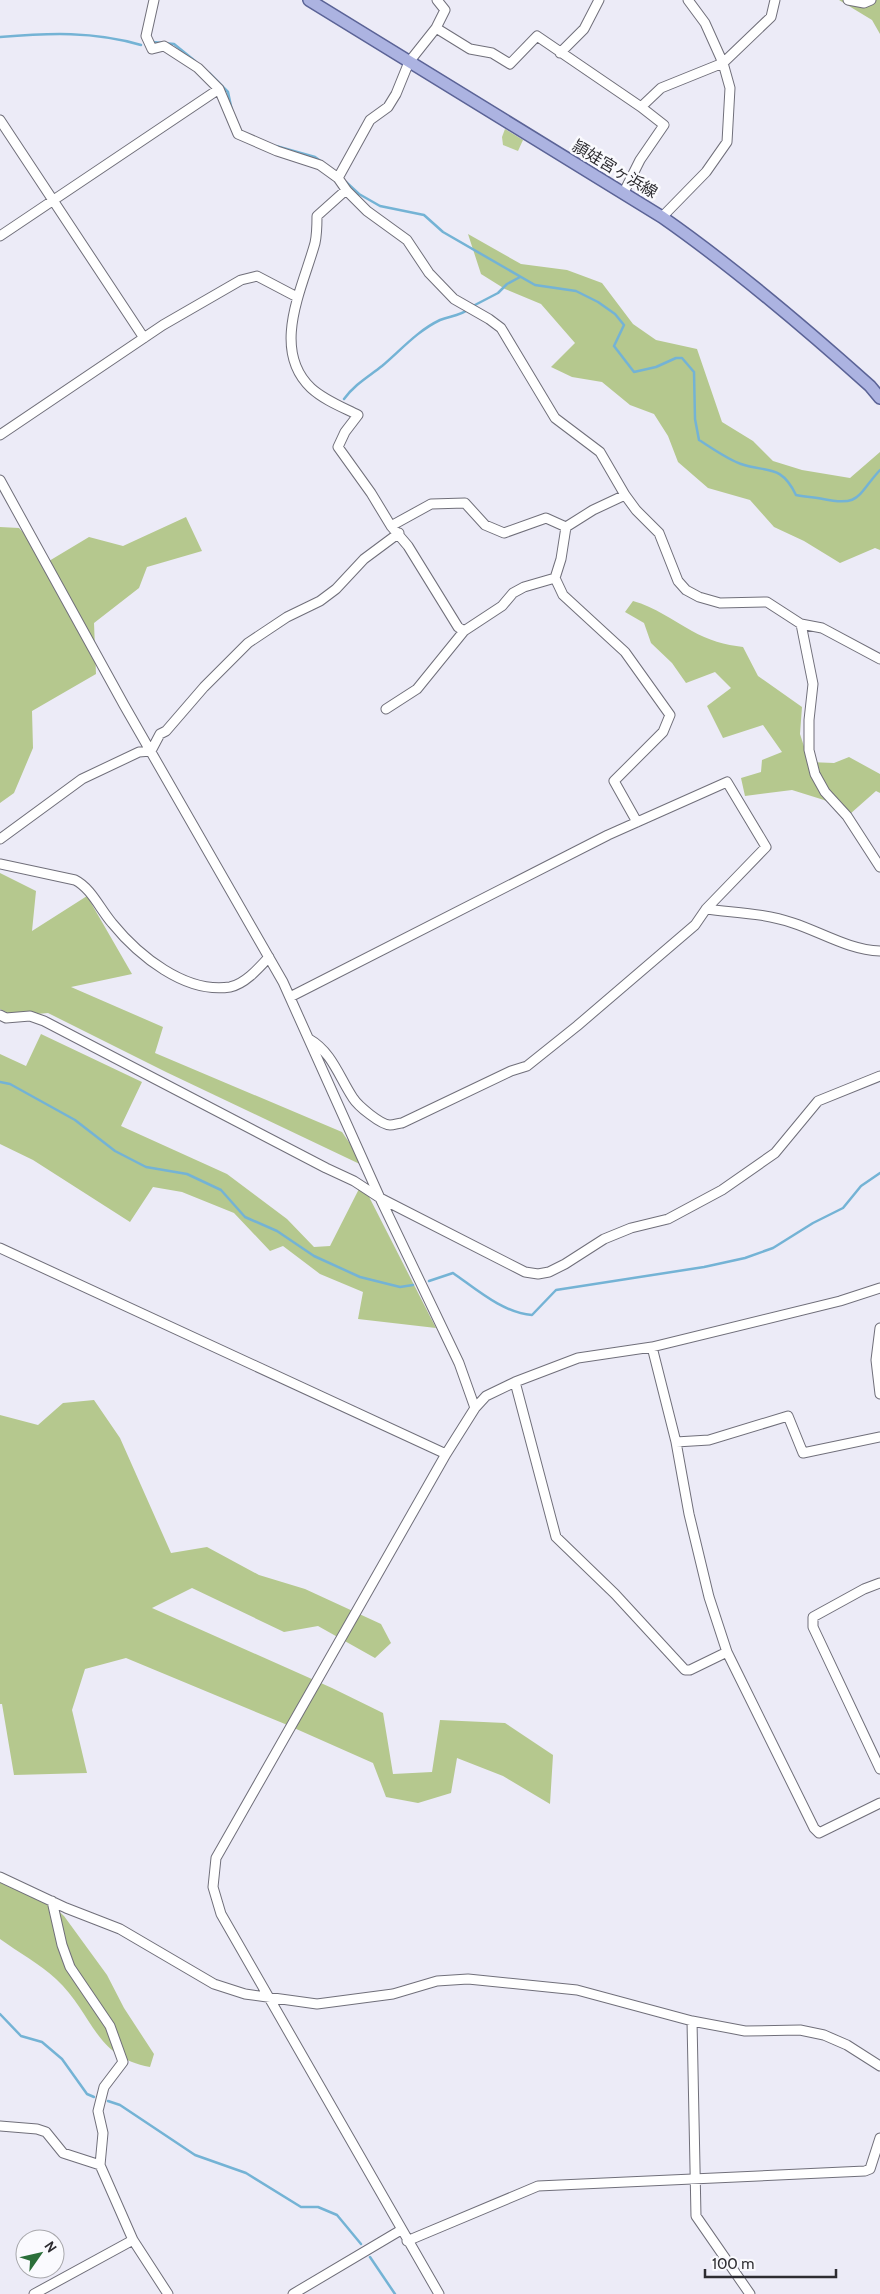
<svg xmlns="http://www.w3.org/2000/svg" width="880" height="2294" viewBox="0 0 880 2294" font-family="Cabin,'Noto Sans JP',sans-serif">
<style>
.green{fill:#bbce96}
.forest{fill:#b5c88e}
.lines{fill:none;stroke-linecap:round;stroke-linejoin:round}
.stream{stroke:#74b3d5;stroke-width:2.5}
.minor-casing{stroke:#706f7a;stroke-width:11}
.major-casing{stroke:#5b6396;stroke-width:14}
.minor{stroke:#fff;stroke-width:9}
.major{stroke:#acb3e1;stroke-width:11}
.labels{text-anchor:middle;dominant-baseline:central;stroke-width:5;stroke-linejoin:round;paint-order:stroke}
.street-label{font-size:16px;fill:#2d2c31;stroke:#fafafe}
</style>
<rect width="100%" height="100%" fill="#ecebf7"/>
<path class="green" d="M 505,129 L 523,140 L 518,151 L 503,145 L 502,137 Z"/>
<path class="forest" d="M 839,0 L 880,0 L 880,34 L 872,20 Z
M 468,234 L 521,264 L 567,270 L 602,283 L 633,324 L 656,340 L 697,349 L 722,422 L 753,441 L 773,461 L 802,470 L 850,478 L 880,452 L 880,550 L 875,548 L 840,563 L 804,541 L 774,527 L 750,500 L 708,488 L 678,462 L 668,436 L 654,414 L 630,405 L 602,382 L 572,377 L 551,367 L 575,343 L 541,304 L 505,289 L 481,274 Z
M 186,517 L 202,551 L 147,567 L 139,588 L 94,623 L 96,674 L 32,711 L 33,748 L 14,793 L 0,803 L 0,527 L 19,528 L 49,561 L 89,537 L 123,546 Z
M 633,601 C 655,607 672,620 692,631 C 708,640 725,645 743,647 L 758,676 L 802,707 L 800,734 L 809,762 L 834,763 L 849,757 L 880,774 L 880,793 L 876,791 L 850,814 L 824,800 L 792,790 L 745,796 L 741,778 L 761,772 L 762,760 L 782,752 L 763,725 L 723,738 L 707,706 L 731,688 L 715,672 L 686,683 L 672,663 L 651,643 L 644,623 L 625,612 Z
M 0,873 L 36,891 L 32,931 L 87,896 L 132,974 L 71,987 L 163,1027 L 155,1053 L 342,1132 L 366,1167 L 166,1072 L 48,1013 L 14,1016 L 0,1009 Z
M 41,1034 L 142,1082 L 121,1126 L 227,1174 L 287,1219 L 314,1247 L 330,1246 L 362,1183 L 436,1328 L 358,1319 L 363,1292 L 320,1274 L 283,1246 L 270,1251 L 234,1213 L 182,1192 L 153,1187 L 130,1222 L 33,1160 L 0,1144 L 0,1054 L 26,1066 Z
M 94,1400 L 120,1438 L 171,1553 L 207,1547 L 259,1575 L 305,1589 L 381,1624 L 391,1643 L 375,1658 L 318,1626 L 284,1632 L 192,1588 L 152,1608 L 332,1688 L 383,1713 L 393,1774 L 432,1772 L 440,1720 L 505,1723 L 553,1755 L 550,1804 L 503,1776 L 457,1758 L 451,1793 L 418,1803 L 386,1797 L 373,1763 L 285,1724 L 126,1658 L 85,1669 L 72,1710 L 87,1773 L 14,1775 L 2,1704 L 0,1704 L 0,1415 L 38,1425 L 63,1403 Z
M 0,1875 L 50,1903 L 64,1916 L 107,1975 L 124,2008 L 154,2054 L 150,2067 C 94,2057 93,2013 56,1979 C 40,1964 18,1952 0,1939 Z"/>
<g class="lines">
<path class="stream" d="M 0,37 C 49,33 93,31 141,45
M 153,42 L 174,44 L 195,61
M 209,73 L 228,92 L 232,111
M 276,146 L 315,157 L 322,162
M 346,182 L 359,194 L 380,206 L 424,215 L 443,232 L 535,285 L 576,291 L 598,302 L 615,314 L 624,325 L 614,346 L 634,372 L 656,367 L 676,358 L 682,358 L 694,372 L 695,419 L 699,440 C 712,448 727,459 741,464 C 768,473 781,464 796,495 C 805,497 814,497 823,499 C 861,507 857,495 880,470
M 473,306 L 498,293 L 507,284 L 520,277
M 344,399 C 355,384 368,377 382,366 C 401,350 417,331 440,320 C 450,316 460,316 469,309
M 0,1082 L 10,1084 L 75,1120 L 115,1151 L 146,1167 L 187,1174 L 221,1190 L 245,1217 L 277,1231 L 314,1256 L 360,1277 L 400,1287 L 413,1285
M 429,1281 L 453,1273 C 476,1289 503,1313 532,1315 L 556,1290 L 704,1267 L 745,1258 L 773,1248 L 813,1223 L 843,1208 L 861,1186 L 880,1173
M 0,2014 L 21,2036 L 42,2042 L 62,2059 L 87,2094 L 94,2097
M 108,2101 L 120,2105 L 195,2155 L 246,2173 L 301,2207 L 318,2207 L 337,2215 L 361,2244
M 370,2257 L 395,2294"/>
<defs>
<path id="minor" d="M 154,0 L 146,36 L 152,49 L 164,46 L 198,68 L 219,89 L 238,134 L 277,151 L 320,165 L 338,178 L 347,191 L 367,211 L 407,240 L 429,273 L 454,299 L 489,319 L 501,328 L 555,418 L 600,452 L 625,495 L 636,510 L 659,533 L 678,581 L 686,590 L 699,597 L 720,603 L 767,602 L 801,624 L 822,628 L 880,659
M 848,0 L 864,3 L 871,0
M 436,28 L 470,49 L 492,53 L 510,64 L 537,36 L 641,107 L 664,125 L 640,160 L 624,192
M 560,53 L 584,29 L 599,0
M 641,107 L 661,88 L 723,63 L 705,23 L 688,0
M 0,120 L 144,338
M 338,178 L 370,120 L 388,107 L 396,94 L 409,62 L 436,28 L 445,10 L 437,0
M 346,190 L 317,216 C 317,225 317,234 315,243 C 303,287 270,349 311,388 C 324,400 342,407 358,415 L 345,432 L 338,447 L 371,493 L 391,526 L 408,546 L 458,627 L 464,631 L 502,606 L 513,593 L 524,587 L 555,578 L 561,559 L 566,527 L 593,510 L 625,495
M 662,217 L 706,172 L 727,142 L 730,88 L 723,63 L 771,17 L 775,0
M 0,236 L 219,89
M 0,435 L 163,325 L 241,280 L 257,276 L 297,297
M 0,480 L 124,705 L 283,982 L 380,1198 L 459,1363 L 475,1408 L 446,1454 L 216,1858 L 213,1887 L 221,1914 L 439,2294
M 391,526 L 431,504 L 465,503 L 485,525 L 504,533 L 546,518 L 566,527
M 555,578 L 563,595 L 625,652 L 670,715 L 663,732 L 614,781 L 637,822
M 801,624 L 813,684 L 809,720 L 809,750 L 815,774 L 825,792 L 847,816 L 880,867
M 386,709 L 417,689 L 464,631
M 0,839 L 82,779 L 139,752 L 151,751 L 160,734 L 166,731 L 204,687 L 248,643 L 287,617 L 320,601 L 336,589 L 364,559 L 399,533
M 0,864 L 75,880 C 91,888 100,909 112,923 C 138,955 185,994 230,987 C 245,984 259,968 269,957
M 706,909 C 736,913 764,913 793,923 C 821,932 849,950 880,951
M 290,997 L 608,835 L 727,782 L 766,847 L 706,909 L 695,925 L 577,1026 L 527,1066 L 511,1071 L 402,1123 C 399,1123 394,1125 390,1125 C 381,1125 358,1106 353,1098 C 339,1077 332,1052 309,1039
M 0,1015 L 6,1018 L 30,1016 L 44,1021 L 326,1168 L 354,1181 L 380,1198 L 525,1272 L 538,1274 L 549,1272 L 565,1264 L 604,1239 L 631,1228 L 668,1219 L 722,1190 L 775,1153 L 818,1101 L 880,1076
M 0,1248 L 446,1454
M 880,1328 L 876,1360 L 880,1394
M 652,1347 L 676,1442 L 689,1514 L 709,1597 L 727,1652 L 814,1828 L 819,1833 L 880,1803
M 515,1382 L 556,1537 L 615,1594 L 685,1670 L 690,1670 L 727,1652
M 475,1408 L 486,1396 L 515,1382 L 578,1358 L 652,1347 L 840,1301 L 880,1288
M 676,1442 L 709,1440 L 788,1416 L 803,1453 L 880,1437
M 880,1583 L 864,1589 L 813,1617 L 813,1627 L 880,1769
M 0,1877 L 66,1908 L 120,1929 L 214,1984 L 245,1994 L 317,2004 L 393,1994 L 437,1981 L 468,1979 L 577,1990 L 692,2021 L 745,2031 L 800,2030 L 824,2035 L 847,2045 L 880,2066
M 52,1901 L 62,1945 L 70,1967 L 110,2026 L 123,2062 L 104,2087 L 98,2111 L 103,2133 L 100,2165 L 133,2240 L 168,2294
M 692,2021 L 696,2216 L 750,2294
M 0,2126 L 37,2129 L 46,2132 L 63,2153 L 100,2165
M 407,2241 L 538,2186 L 865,2171 L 870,2169 L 880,2138
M 34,2294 L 133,2240
M 293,2294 L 401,2230"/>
<path id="major" d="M 309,0 L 662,217 C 735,268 803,326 870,386 L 880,398"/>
</defs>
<use href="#minor" class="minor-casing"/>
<use href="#major" class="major-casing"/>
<use href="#minor" class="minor"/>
<use href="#major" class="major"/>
</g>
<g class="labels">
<g class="street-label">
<text transform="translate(615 169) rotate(31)">頴娃宮ヶ浜線</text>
</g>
</g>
<g transform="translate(40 2254) rotate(56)"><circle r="24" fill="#fafafe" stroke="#a8a8ac"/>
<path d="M0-4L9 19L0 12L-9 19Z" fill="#2b6f3a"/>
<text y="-8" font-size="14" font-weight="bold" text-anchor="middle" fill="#2d2c31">N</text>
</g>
<path d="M705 2269v8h131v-8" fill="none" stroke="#2d2c31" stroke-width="2.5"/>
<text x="712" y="2269" font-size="15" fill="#2d2c31" stroke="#fafafe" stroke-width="4" paint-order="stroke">100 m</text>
</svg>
